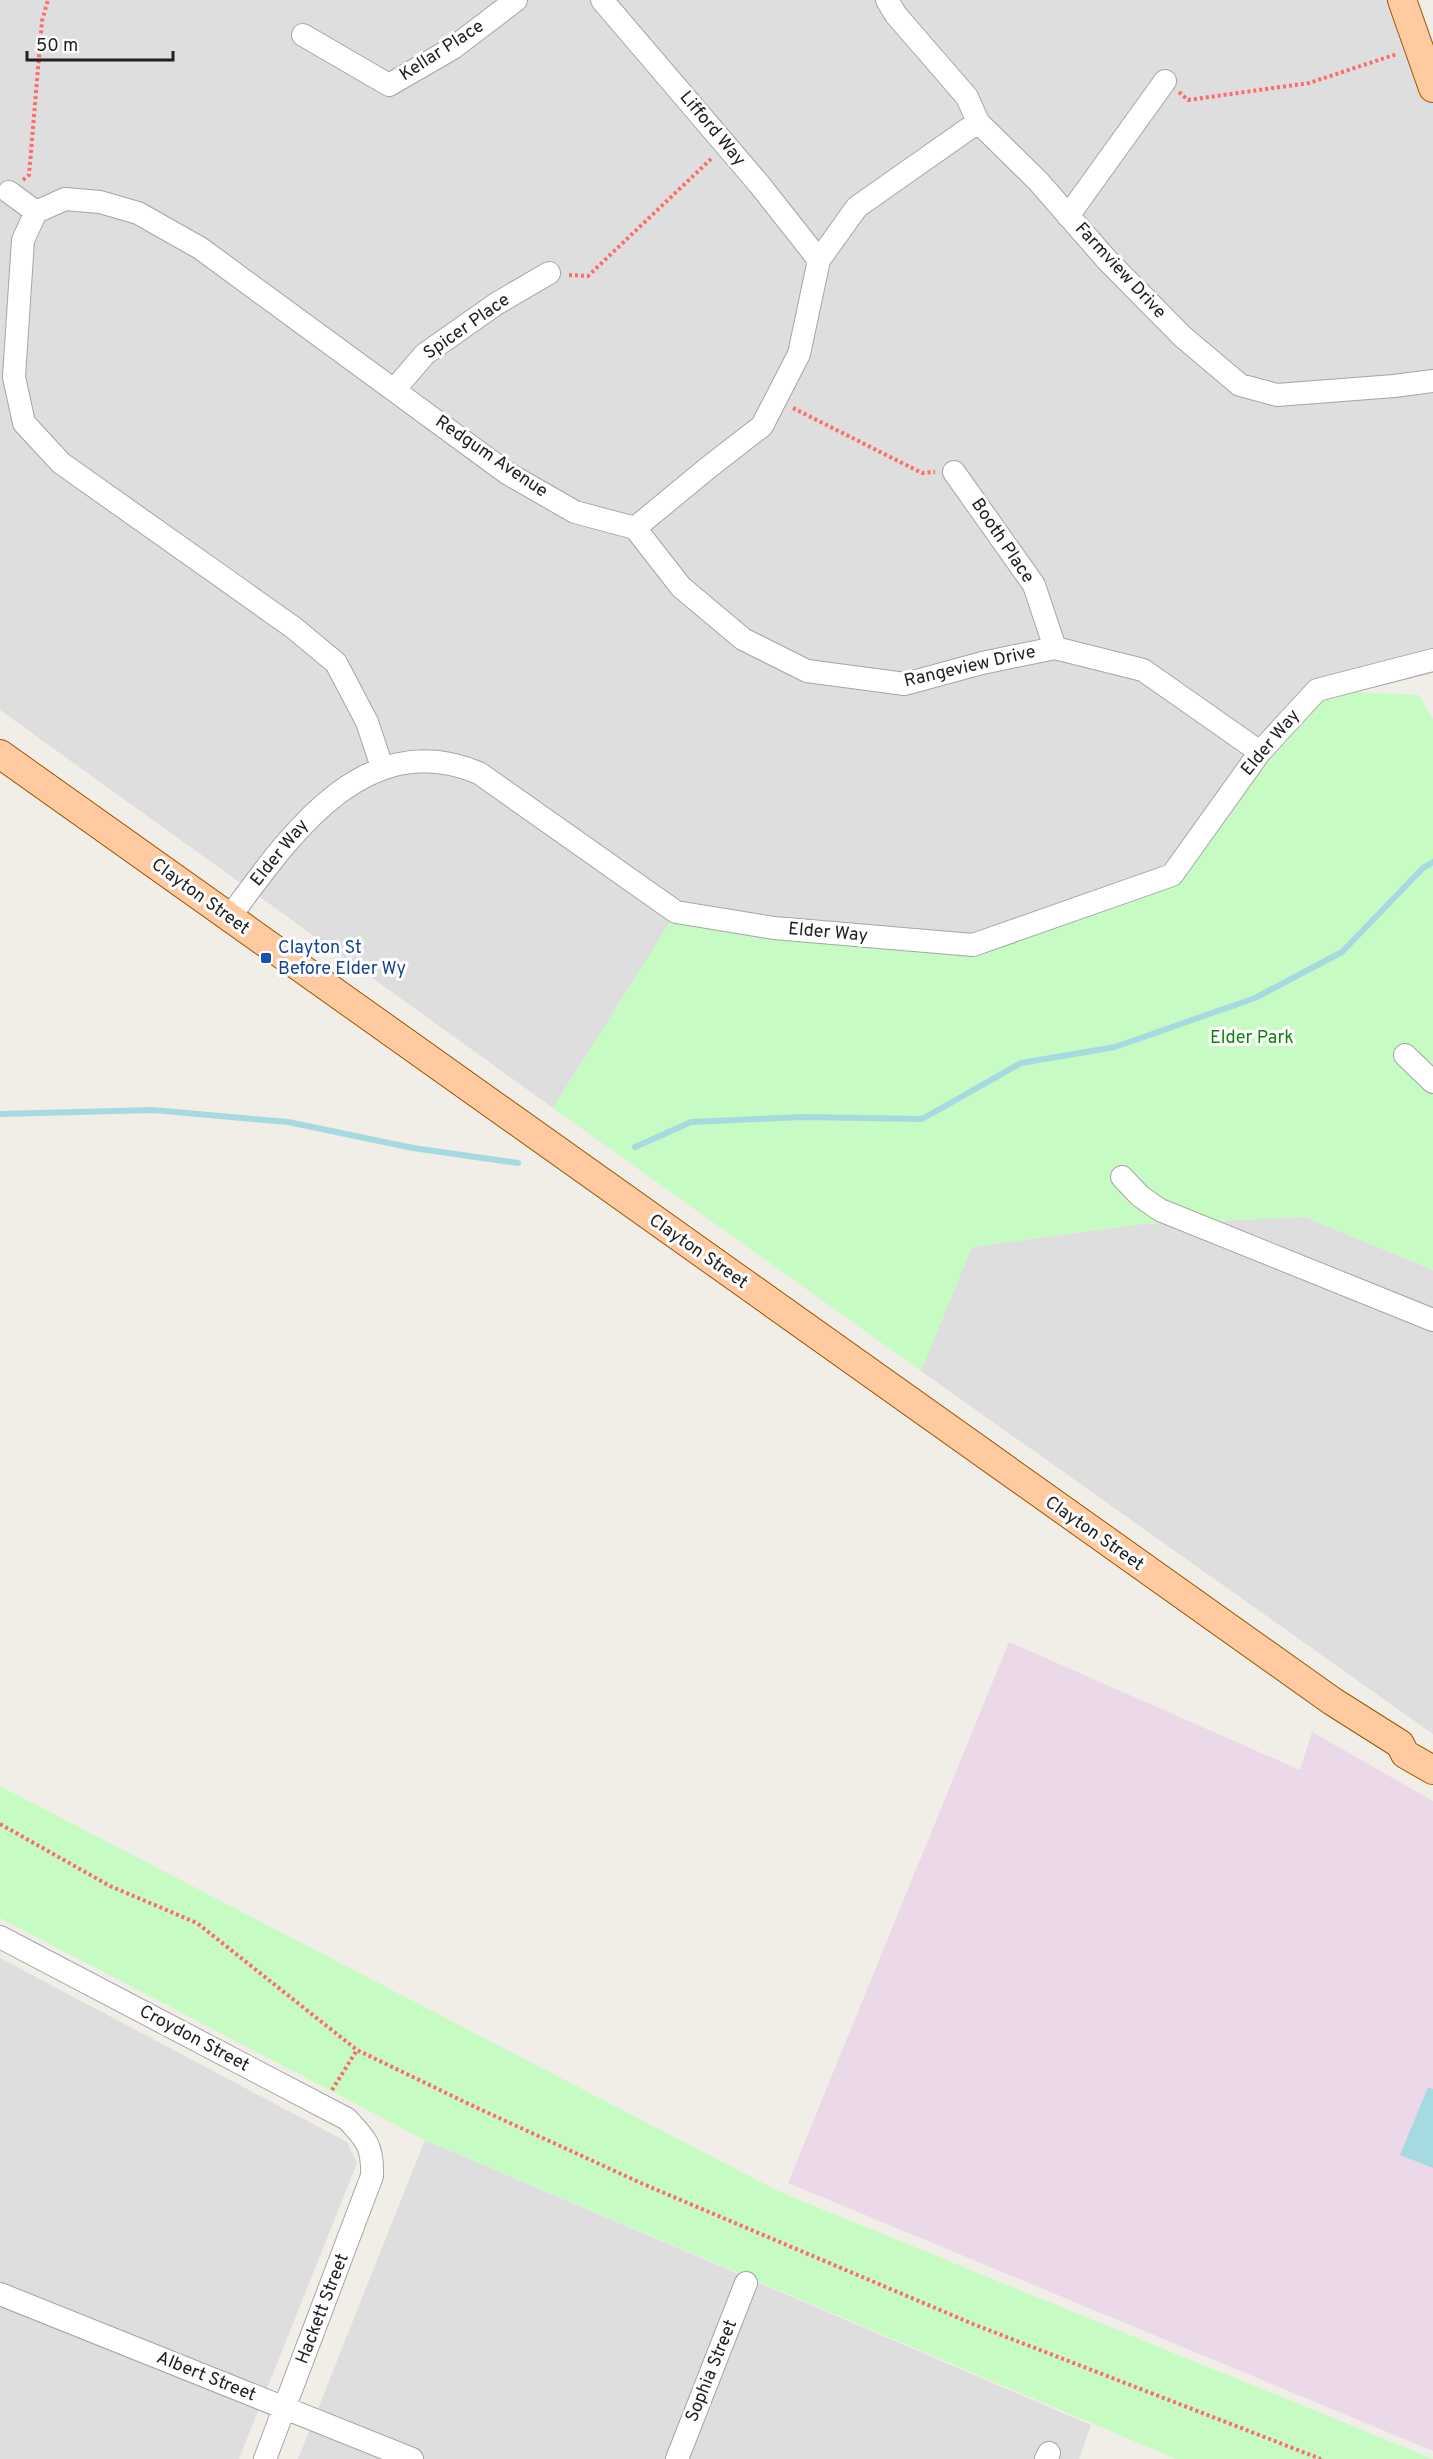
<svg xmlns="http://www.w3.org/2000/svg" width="1433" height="2459" viewBox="0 0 1433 2459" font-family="Overpass,sans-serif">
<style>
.residential{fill:#dfdede}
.industrial{fill:#ebd9ea}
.park{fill:#c6fcc4}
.water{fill:#a6dae1}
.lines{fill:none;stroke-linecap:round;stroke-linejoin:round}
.stream{stroke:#a6dae1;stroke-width:6}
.minor-casing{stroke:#a5a5a5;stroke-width:24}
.major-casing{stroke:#9e5700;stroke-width:30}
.path{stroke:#ff6b6c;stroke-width:4;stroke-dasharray:3 3;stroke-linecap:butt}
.minor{stroke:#fff;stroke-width:22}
.major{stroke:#ffca9f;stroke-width:28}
.transit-dot{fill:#1a4fb4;stroke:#fff;stroke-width:2}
.labels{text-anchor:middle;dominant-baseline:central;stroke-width:6;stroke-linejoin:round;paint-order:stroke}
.street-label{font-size:18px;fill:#212121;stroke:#fff}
.transit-label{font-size:18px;fill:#164399;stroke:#fff;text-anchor:start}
.park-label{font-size:18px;fill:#0b8707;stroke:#fff}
</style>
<rect width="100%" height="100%" fill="#f1ede7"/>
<path class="residential" d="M 0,0 L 1408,0 L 1433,78 L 1433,668 L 1324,700 L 1181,888 L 959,963 L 666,931 L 553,1108 L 0,710 Z
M 1305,1217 L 1433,1270 L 1433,1734 L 921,1371 L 971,1247 L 1142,1224 Z
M 0,1958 L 347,2142 L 357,2163 L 239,2459 L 0,2459 Z
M 425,2140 L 1091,2425 L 1079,2459 L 298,2459 Z"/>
<path class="industrial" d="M 1009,1642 L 1300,1770 L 1312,1732 L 1433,1801 L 1433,2451 L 788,2183 Z"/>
<path class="park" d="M 1317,690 L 1419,695 L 1433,719 L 1433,1270 L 1305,1217 L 1142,1224 L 972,1247 L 921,1371 L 553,1108 L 676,912 L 974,945 L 1172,875 Z
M 0,1786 L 780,2192 L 1433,2459 L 1176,2459 L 425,2140 L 0,1918 Z"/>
<path class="water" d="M 1428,2087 L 1433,2089 L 1433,2168 L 1400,2155 Z"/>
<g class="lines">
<path class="stream" d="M 0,1114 L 153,1110 L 288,1122 L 413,1148 L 518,1163
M 635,1147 L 691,1122 L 803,1117 L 922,1119 L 1021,1063 L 1115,1047 L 1255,998 L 1342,952 L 1423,868 L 1433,862"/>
<defs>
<path id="minor" d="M 602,0 L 759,184 L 819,260
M 887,0 L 896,15 L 967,97 L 978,122 L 1038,181 L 1107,260 L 1183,337 L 1240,385 L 1277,395 L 1394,386 L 1433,381
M 303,35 L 389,85 L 453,48 L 516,0
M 9,192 L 36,212
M 1068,216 L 1165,81
M 394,390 L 425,354 L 496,304 L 549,273
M 954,472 L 1034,585 L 1055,648
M 635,528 L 681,587 L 743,639 L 807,671 L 905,684 L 982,663 L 1055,648 L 1143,670 L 1260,752
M 382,767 L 367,722 L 336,663 L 294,628 L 61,463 L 24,423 L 14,377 L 23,240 L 36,212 L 65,199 L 100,202 L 138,213 L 200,248 L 507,473 L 575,512 L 635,528 L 709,467 L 762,426 L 799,354 L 819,260 L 857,207 L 978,122
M 229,918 C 288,838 364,724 479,773 L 676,912 L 774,928 L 973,945 L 1172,875 L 1260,752 L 1317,690 L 1433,660
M 1405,1055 L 1433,1082
M 1122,1177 L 1140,1196 L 1160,1210 L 1433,1320
M 0,1937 L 347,2119 C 367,2140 373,2147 372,2176 L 265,2459
M 0,2294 L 412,2459
M 677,2459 L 746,2283
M 1046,2459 L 1049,2453"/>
<path id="major" d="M 1402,0 L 1433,88
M 0,754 L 1332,1701 L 1400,1744 L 1405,1754 L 1433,1770"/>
</defs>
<use href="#minor" class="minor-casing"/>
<use href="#major" class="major-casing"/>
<path class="path" d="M 1179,92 L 1188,100 L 1309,83 L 1397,54
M 23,180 L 29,175 L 42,21 L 48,0
M 569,275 L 588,276 L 712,158
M 793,408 L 922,473 L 935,472
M 0,1824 L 110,1886 L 197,1923 L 357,2050 L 473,2106 L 643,2184 L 973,2324 L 1321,2459
M 332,2090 L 357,2050"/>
<use href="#minor" class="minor"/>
<use href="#major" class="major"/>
</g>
<rect class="transit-dot" x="260" y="952" width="12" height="12" rx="3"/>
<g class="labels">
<g class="street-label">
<text transform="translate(442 51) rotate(-33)">Kellar Place</text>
<text transform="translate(712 129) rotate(50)">Lifford Way</text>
<text transform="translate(1120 271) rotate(47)">Farmview Drive</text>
<text transform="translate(467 327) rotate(-35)">Spicer Place</text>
<text transform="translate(491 457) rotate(34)">Redgum Avenue</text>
<text transform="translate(1002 541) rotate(56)">Booth Place</text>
<text transform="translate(970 667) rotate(-13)">Rangeview Drive</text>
<text transform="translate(1271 743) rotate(-50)">Elder Way</text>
<text transform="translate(280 853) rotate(-51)">Elder Way</text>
<text transform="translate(200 897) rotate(36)">Clayton Street</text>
<text transform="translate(828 933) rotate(5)">Elder Way</text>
<text transform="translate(698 1252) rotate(35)">Clayton Street</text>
<text transform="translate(1094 1534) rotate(35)">Clayton Street</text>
<text transform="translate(194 2039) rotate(28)">Croydon Street</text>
<text transform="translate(323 2309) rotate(-69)">Hackett Street</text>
<text transform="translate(712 2371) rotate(-68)">Sophia Street</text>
<text transform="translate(206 2377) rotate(22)">Albert Street</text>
</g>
<g class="transit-label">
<text x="278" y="948">Clayton St<tspan x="278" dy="21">Before Elder Wy</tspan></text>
</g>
<g class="park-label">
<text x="1252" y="1038">Elder Park</text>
</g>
</g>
<path d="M27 51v9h146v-9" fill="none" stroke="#212121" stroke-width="3"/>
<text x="36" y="51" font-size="18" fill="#212121" stroke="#ffffff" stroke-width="4.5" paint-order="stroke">50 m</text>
</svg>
